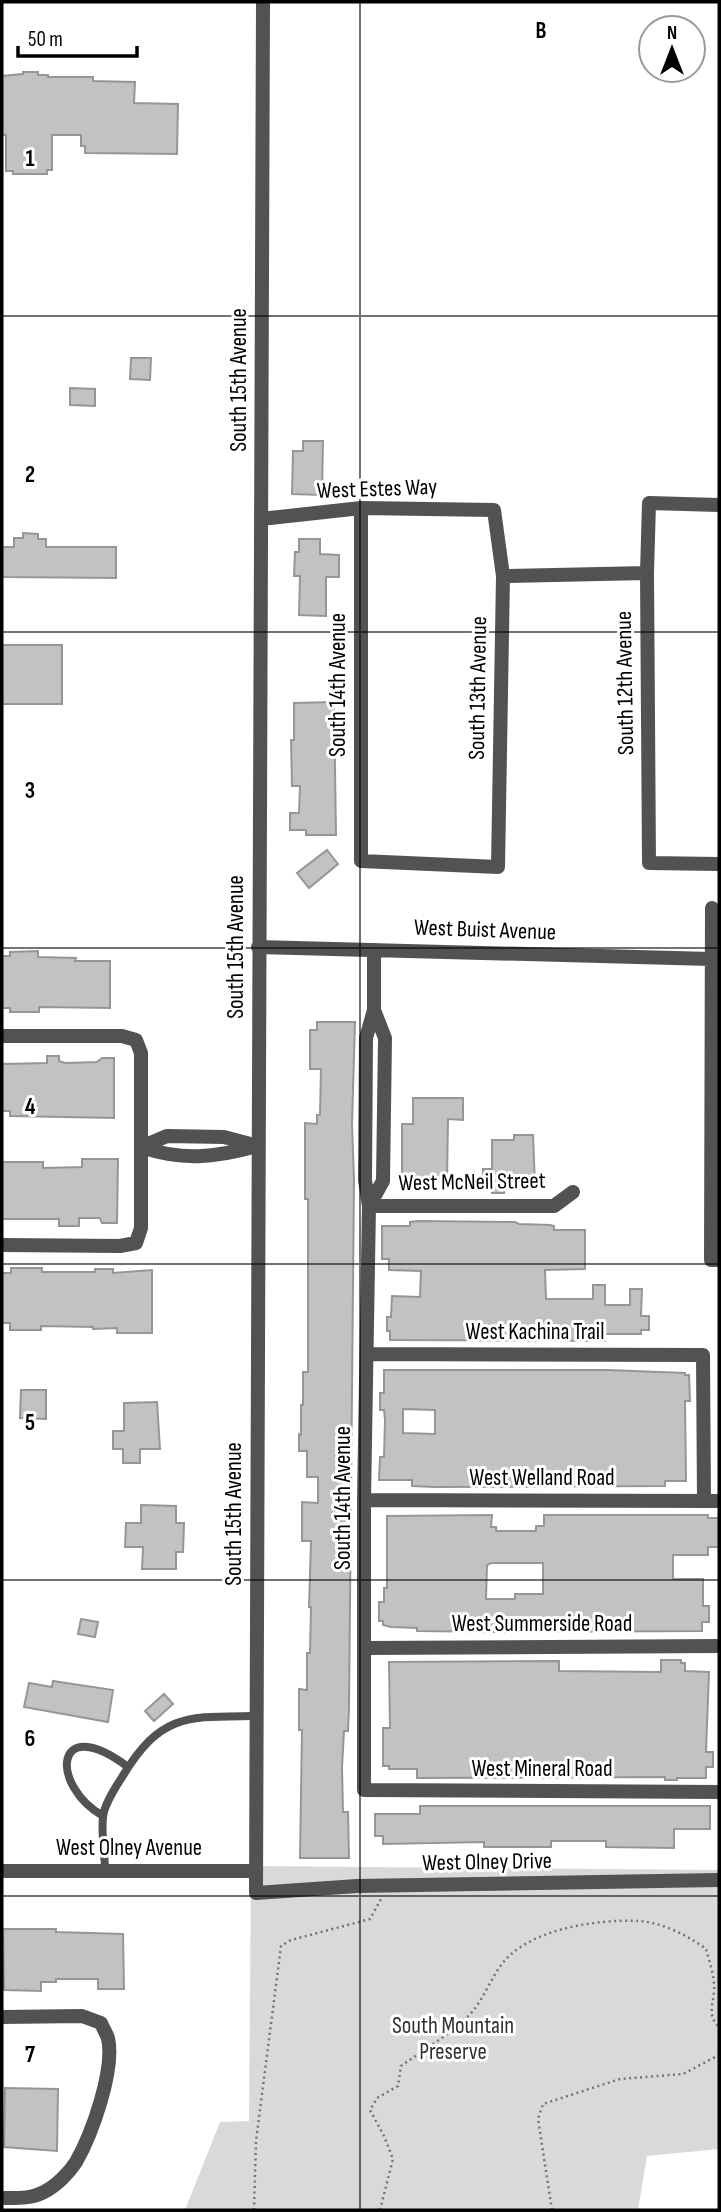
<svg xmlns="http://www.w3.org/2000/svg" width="721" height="2212" viewBox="0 0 721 2212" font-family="'Sofia Sans Condensed',sans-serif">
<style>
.green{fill:#d9d9d9}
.building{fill:#c2c2c2;stroke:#969696;stroke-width:2;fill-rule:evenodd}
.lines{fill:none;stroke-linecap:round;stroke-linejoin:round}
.path{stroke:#747474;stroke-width:2.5;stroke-dasharray:2 3.5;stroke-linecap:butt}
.lane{stroke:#525252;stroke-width:8}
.street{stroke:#525252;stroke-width:14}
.grid{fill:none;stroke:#000;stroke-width:2;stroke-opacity:0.55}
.labels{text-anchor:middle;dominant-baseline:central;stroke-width:6;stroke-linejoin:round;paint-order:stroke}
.street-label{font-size:23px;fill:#000;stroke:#fff}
.park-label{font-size:23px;fill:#303030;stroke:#fff}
.grid-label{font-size:23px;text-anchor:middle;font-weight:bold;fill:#000;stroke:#fff;stroke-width:6;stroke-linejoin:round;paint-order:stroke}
</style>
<rect width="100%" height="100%" fill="#fff"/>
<path class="green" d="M 251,1866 L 719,1870 L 719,2149 L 647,2156 L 638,2210 L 185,2210 L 220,2122 L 249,2121 Z"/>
<path class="building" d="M 23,72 L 38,72 L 38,75 L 48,75 L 48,77 L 93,77 L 93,81 L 135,82 L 134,103 L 178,104 L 177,154 L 85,153 L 85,146 L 81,146 L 81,135 L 52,135 L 52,170 L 47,170 L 47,174 L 13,174 L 13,171 L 6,171 L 6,135 L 2,135 L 2,76 L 23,74 Z
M 131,358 L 151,358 L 150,380 L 130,379 Z
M 70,388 L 95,389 L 95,406 L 70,405 Z
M 303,441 L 323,441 L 322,495 L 292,494 L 293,451 L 303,451 Z
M 23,533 L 38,534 L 38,539 L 46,539 L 46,547 L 116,547 L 116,578 L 2,577 L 2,547 L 14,547 L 14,538 L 23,538 Z
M 299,539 L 320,539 L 320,554 L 339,555 L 339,577 L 326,577 L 326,616 L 299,615 L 300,576 L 294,576 L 295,552 L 299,552 Z
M 2,645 L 62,645 L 62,704 L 2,704 Z
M 334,702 L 336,835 L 306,835 L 306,830 L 290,830 L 290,813 L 299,813 L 300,786 L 292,786 L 291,740 L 294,740 L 294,703 Z
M 327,850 L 338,864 L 309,888 L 297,873 Z
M 38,951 L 38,957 L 76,958 L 75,961 L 110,961 L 110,1008 L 39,1007 L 39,1012 L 10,1012 L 10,1008 L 2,1008 L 2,956 L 10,956 L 10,952 Z
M 317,1022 L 355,1022 L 352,1124 L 354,1180 L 349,1708 L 348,1731 L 344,1731 L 342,1767 L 343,1812 L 348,1812 L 349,1858 L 300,1858 L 302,1730 L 299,1730 L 299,1689 L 307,1690 L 307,1653 L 310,1653 L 311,1607 L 309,1607 L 311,1541 L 302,1541 L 302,1502 L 318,1503 L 318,1477 L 307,1477 L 307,1451 L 299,1451 L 299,1434 L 301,1435 L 301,1405 L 303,1405 L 303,1372 L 308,1372 L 308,1199 L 305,1199 L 305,1123 L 317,1124 L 317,1115 L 320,1115 L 321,1069 L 310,1069 L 310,1030 L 317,1030 Z
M 47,1056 L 59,1056 L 59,1061 L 65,1063 L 97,1062 L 102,1058 L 114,1058 L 114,1118 L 10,1116 L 10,1111 L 2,1111 L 2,1064 L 47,1063 Z
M 413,1098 L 463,1098 L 463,1120 L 448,1119 L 447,1181 L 402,1181 L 402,1124 L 413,1124 Z
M 514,1135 L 533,1135 L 535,1186 L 527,1186 L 527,1189 L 504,1189 L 504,1193 L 492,1193 L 492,1183 L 483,1183 L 483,1169 L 492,1169 L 492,1140 L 514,1140 Z
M 82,1159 L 118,1159 L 117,1223 L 102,1223 L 100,1218 L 79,1218 L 79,1226 L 59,1226 L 59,1219 L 2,1219 L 2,1162 L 43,1162 L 43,1168 L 82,1167 Z
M 418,1221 L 515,1222 L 519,1224 L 550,1225 L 554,1226 L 554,1230 L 585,1230 L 585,1269 L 545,1270 L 546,1299 L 593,1299 L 593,1285 L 605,1285 L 605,1305 L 630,1305 L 630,1289 L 642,1289 L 641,1316 L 649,1316 L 649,1330 L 641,1330 L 641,1334 L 605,1334 L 605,1341 L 390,1340 L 390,1331 L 387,1331 L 387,1317 L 391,1317 L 392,1296 L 420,1297 L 421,1271 L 389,1270 L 389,1259 L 382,1259 L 382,1226 L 410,1226 L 410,1222 Z
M 11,1268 L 42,1268 L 42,1272 L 95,1272 L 95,1269 L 113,1269 L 113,1273 L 152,1270 L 152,1333 L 117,1333 L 117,1328 L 93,1329 L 93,1327 L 41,1326 L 41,1330 L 10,1330 L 10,1323 L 2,1323 L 2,1273 L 11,1273 Z
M 384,1370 L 608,1370 L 685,1373 L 685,1375 L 689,1375 L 690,1401 L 685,1401 L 686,1481 L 665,1481 L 665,1486 L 435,1487 L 412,1486 L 412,1480 L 379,1480 L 380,1457 L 384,1457 L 385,1420 L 384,1410 L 380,1410 L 380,1393 L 384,1393 ZM 403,1409 L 435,1410 L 435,1434 L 403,1433 Z
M 21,1390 L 46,1390 L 46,1419 L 20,1418 Z
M 157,1402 L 160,1449 L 140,1449 L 140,1463 L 123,1463 L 123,1449 L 113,1449 L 113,1431 L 124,1431 L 124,1403 Z
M 141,1505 L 176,1506 L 176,1523 L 184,1523 L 183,1552 L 176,1552 L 176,1569 L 142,1569 L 143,1547 L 125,1547 L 126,1523 L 141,1523 Z
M 492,1515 L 491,1527 L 496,1527 L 496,1531 L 536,1531 L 536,1526 L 544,1526 L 544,1515 L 708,1515 L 708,1518 L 719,1518 L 719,1547 L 708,1547 L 708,1555 L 673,1555 L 673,1579 L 703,1579 L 703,1606 L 709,1606 L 709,1622 L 702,1622 L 702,1631 L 504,1632 L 417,1631 L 417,1628 L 391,1627 L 383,1625 L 383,1621 L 379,1621 L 379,1602 L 384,1602 L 384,1588 L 387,1588 L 387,1516 ZM 491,1563 L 543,1563 L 543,1594 L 515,1594 L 515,1599 L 486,1599 L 487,1565 Z
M 81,1619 L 98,1622 L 95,1637 L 78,1634 Z
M 661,1660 L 681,1660 L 681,1663 L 685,1663 L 685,1671 L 709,1672 L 706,1752 L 713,1752 L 713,1767 L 706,1767 L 706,1778 L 677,1778 L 677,1780 L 665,1780 L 665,1777 L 417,1778 L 417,1769 L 389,1769 L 389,1766 L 383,1766 L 383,1728 L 390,1728 L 389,1662 L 559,1661 L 559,1671 L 661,1672 Z
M 53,1681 L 113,1690 L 108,1722 L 24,1707 L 29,1683 L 52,1687 Z
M 164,1694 L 173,1704 L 154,1721 L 145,1711 Z
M 420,1806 L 710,1806 L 710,1829 L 674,1829 L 674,1848 L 606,1847 L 606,1841 L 551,1841 L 551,1847 L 484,1847 L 484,1842 L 383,1844 L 383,1836 L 375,1836 L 375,1814 L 420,1814 Z
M 3,1929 L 56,1929 L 56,1932 L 123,1934 L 124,1989 L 98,1989 L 98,1979 L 56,1979 L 56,1982 L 41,1982 L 41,1991 L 4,1990 Z
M 5,2088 L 58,2089 L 57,2151 L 4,2147 Z"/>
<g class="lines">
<path class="path" d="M 254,2210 L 256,2141 L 281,1946 L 291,1940 L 370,1919 L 381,1899
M 380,2210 L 393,2159 L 384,2136 L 370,2110 L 377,2098 L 398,2086 L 401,2066 C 425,2049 453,2033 473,2011 C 486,1995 493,1972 508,1957 C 538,1928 598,1919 639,1921 C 661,1922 689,1936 706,1949 C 709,1960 713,1972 714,1983 C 716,2000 705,2014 719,2027
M 552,2210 L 538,2119 L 543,2104 L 620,2079 L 683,2074 L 719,2055"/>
<path class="lane" d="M 103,1816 C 50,1786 53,1711 128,1767
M 105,1871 C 105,1854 101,1834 103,1817 C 104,1804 117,1785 124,1774 C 162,1712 190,1717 256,1716"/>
<path class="street" d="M 263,2 L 256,1893 L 357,1886 L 719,1880
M 719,505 L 649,503 L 647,573 L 649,863 L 719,864
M 261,519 L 361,508 L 494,510 L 503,576 L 498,867 L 361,861 L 361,508
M 503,576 L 647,573
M 712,908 L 711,1260 L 719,1260
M 258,947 L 711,959
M 374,950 L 374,1010 L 366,1038 L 365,1180 L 369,1206 L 364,1500 L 364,1790 L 719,1792
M 2,1036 L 122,1036 L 136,1040 L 141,1053 L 141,1228 L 136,1243 L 120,1246 L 2,1245
M 141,1147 L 167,1136 L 224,1137 L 258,1146
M 141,1147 C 182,1161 215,1158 257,1146
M 369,1206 L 554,1206 L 573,1192
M 369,1206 L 383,1181 L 385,1038 L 374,1010
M 367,1354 L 703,1355 L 704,1501
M 364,1500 L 719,1501
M 366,1648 L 719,1646
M 2,1871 L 255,1871
M 2,2017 L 82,2016 L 101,2023 C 103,2028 106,2033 108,2038 C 115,2070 92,2134 76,2162 C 69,2173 56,2186 44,2192 C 31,2199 16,2198 2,2198"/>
</g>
<path class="grid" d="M 360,2 L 360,2210M 2,316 L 719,316M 2,632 L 719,632M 2,948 L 719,948M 2,1264 L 719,1264M 2,1580 L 719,1580M 2,1896 L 719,1896"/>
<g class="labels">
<g class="street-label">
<text transform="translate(239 380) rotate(-90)">South 15th Avenue</text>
<text transform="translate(377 489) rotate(-2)">West Estes Way</text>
<text transform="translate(625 683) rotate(-91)">South 12th Avenue</text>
<text transform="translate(338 685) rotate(-90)">South 14th Avenue</text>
<text transform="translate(478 688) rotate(-89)">South 13th Avenue</text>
<text transform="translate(485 930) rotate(2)">West Buist Avenue</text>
<text transform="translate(236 947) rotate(-90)">South 15th Avenue</text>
<text transform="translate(472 1182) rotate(-1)">West McNeil Street</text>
<text x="535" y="1332">West Kachina Trail</text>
<text x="542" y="1478">West Welland Road</text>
<text transform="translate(343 1498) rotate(-90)">South 14th Avenue</text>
<text transform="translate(234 1514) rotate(-90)">South 15th Avenue</text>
<text x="542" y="1624">West Summerside Road</text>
<text x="542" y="1769">West Mineral Road</text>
<text x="129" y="1848">West Olney Avenue</text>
<text transform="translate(487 1862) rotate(-1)">West Olney Drive</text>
</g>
<g class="park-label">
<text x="453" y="2026">South Mountain<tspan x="453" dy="26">Preserve</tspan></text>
</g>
</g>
<g class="grid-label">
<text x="541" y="38">B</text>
<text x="30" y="166">1</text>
<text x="30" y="482">2</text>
<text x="30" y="798">3</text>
<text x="30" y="1114">4</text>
<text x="30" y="1430">5</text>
<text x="30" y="1746">6</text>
<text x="30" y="2062">7</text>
</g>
<rect width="721" height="2212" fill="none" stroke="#000000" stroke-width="7"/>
<g transform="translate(672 49)"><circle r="33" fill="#ffffff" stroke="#999999" stroke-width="2"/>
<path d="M0-5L12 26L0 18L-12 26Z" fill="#000000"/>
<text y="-10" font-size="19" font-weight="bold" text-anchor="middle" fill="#000000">N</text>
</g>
<path d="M18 46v10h119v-10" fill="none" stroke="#000000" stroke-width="3.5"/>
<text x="28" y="46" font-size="21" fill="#000000" stroke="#ffffff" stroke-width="5" paint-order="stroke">50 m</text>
</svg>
